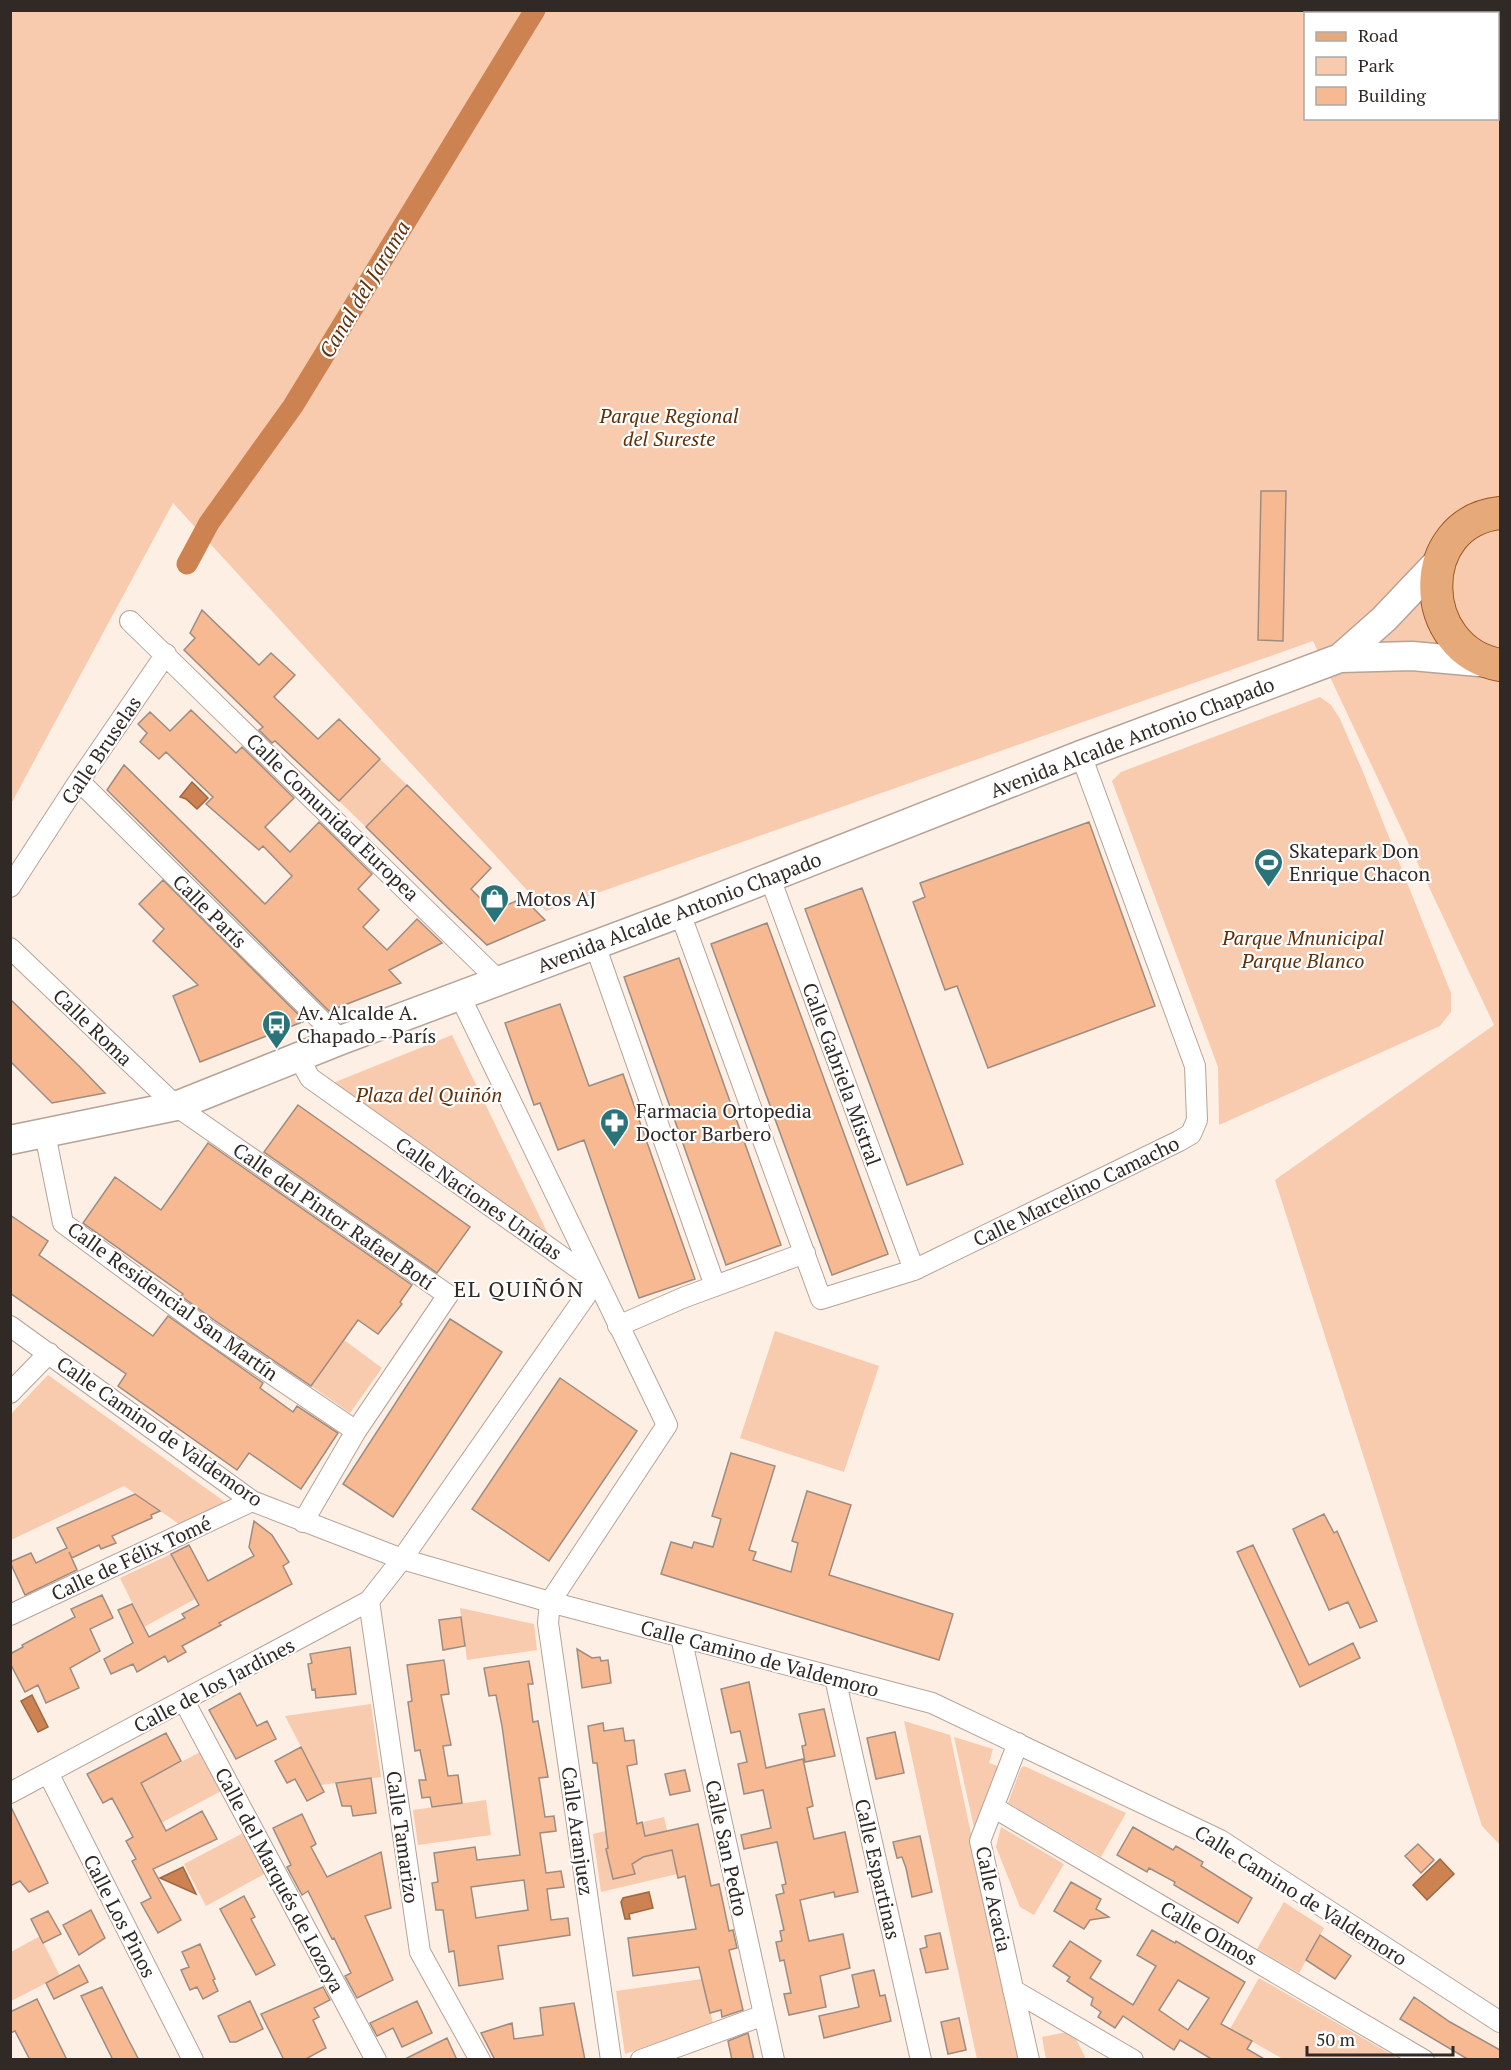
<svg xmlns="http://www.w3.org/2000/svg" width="1511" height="2070" viewBox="0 0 1511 2070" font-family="'PT Serif',serif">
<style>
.green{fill:#f8caae;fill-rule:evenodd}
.water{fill:#cc8251;stroke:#9d6744;stroke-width:1.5}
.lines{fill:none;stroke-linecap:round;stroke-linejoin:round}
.canal{stroke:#cc8251;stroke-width:21}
.building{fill:#f7b991;stroke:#9d8c82;stroke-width:1.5;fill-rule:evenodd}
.minor-casing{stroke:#b5a398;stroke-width:22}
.secondary-casing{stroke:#b5a398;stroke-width:31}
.primary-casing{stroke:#9c5823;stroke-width:34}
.minor{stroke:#fff;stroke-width:20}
.secondary{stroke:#fff;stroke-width:28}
.primary{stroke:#e6aa7a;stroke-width:32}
.labels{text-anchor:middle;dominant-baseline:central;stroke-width:4.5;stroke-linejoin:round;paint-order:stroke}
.park-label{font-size:20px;font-style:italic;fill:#603009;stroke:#fff}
.street-label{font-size:20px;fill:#302925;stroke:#fff}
.poi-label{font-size:20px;fill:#302925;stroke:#fff;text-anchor:start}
.water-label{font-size:21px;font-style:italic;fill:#61310a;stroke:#fff}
.quarter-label{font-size:22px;letter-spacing:1.5px;fill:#302925;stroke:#fff}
</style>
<rect width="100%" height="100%" fill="#feefe5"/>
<path class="green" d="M 11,11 L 1500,11 L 1500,1845 L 1482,1826 L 1275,1180 L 1494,1025 L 1313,641 L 546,911 L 173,503 L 11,804 ZM 1306,14 L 1498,14 L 1498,118 L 1306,118 Z
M 1320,697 L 1331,705 L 1340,719 L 1363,772 L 1451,993 L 1451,1012 L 1440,1026 L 1219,1125 L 1218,1067 L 1112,781 L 1121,772 Z
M 380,759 L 407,785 L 366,827 L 339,801 Z
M 452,1035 L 549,1236 L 333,1083 Z
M 775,1331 L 879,1366 L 844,1472 L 740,1438 Z
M 344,1340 L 382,1368 L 350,1413 L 311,1386 Z
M 48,1375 L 225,1502 L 179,1524 L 124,1486 L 11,1540 L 10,1415 Z
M 171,1554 L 195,1599 L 144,1627 L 120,1578 Z
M 460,1608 L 534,1624 L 537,1650 L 467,1660 Z
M 371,1704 L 381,1777 L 321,1785 L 285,1716 Z
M 904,1721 L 950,1735 L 1019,2059 L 977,2059 Z
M 954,1737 L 993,1749 L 989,1763 L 998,1766 L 975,1832 Z
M 204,1750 L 225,1789 L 161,1823 L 141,1783 Z
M 1024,1766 L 1126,1813 L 1101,1857 L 1008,1803 L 1021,1768 Z
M 486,1800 L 491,1835 L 418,1845 L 413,1810 Z
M 664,1817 L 677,1874 L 601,1892 L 593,1834 Z
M 1001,1827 L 1064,1864 L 1034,1915 L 1020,1907 L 996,1847 Z
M 247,1831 L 268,1872 L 206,1906 L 184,1864 Z
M 1284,1902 L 1324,1928 L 1299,1973 L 1257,1949 Z
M 40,1936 L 60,1976 L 11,2001 L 11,1952 Z
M 1259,1978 L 1399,2059 L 1283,2059 L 1230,2029 Z
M 702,1979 L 713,2023 L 625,2054 L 616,1991 Z
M 1072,2031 L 1086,2059 L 1046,2059 L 1042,2037 Z"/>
<path class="water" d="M 192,782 L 208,798 L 197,809 L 186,799 L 180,797 Z
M 32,1695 L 48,1727 L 38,1732 L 21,1701 Z
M 1440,1859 L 1454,1874 L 1427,1900 L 1413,1885 Z
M 183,1867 L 196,1894 L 160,1878 Z
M 649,1892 L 653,1908 L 629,1914 L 630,1919 L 625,1919 L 621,1902 L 623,1898 Z"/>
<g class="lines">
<path class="canal" d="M 187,564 L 209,523 L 293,406 L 535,10"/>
</g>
<path class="building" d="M 1261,491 L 1286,491 L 1283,641 L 1258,640 Z
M 202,610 L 259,665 L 271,653 L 295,675 L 274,697 L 318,739 L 339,719 L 380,759 L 339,801 L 275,741 L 272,743 L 259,730 L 263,727 L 184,650 L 195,638 L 190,633 Z
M 191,710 L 236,753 L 242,747 L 294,798 L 265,827 L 290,852 L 319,822 L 372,874 L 358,889 L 379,910 L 363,927 L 387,950 L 417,919 L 442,943 L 389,970 L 401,983 L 329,1011 L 107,790 L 124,765 L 265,904 L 292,876 L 263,846 L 259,850 L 206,804 L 213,797 L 166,752 L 159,759 L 140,742 L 147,733 L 138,724 L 150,712 L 170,731 Z
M 407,785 L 491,868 L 471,889 L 493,911 L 523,898 L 545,920 L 487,945 L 450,910 L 366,827 Z
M 1089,822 L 1155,1006 L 988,1068 L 957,986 L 945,990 L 913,902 L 925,897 L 920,883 Z
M 163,880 L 305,1021 L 200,1062 L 173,996 L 198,985 L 153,941 L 164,929 L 139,904 Z
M 862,888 L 963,1164 L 907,1185 L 805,909 Z
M 767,923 L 888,1254 L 832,1275 L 711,944 Z
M 679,958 L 781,1245 L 726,1265 L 624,977 Z
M 10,999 L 79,1066 L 105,1093 L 52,1103 L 10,1061 Z
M 560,1004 L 589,1086 L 623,1074 L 695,1279 L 639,1298 L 584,1140 L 558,1150 L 540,1103 L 534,1105 L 505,1023 Z
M 298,1105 L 470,1227 L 437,1273 L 264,1152 Z
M 208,1143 L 412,1285 L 400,1302 L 402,1304 L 378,1334 L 358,1320 L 311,1386 L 214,1320 L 181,1296 L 183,1294 L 83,1223 L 115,1177 L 161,1210 Z
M 10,1215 L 48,1241 L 39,1255 L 153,1336 L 168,1316 L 263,1383 L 260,1388 L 293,1412 L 297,1406 L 338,1433 L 301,1489 L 249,1453 L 237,1470 L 118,1386 L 126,1374 L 10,1293 Z
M 450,1319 L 502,1352 L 393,1517 L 343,1484 Z
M 560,1378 L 637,1431 L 549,1561 L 472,1509 Z
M 731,1453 L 775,1466 L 749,1550 L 756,1552 L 753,1560 L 791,1572 L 798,1543 L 792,1541 L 807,1491 L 851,1505 L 829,1575 L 953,1614 L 939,1660 L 661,1574 L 671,1542 L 692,1548 L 694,1542 L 713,1547 L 721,1519 L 712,1516 Z
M 135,1494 L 160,1511 L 151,1515 L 152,1518 L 112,1536 L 116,1543 L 101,1549 L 99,1545 L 72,1558 L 69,1552 L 77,1570 L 25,1595 L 10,1562 L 31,1553 L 36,1563 L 67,1548 L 57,1528 Z
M 1324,1514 L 1334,1533 L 1337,1531 L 1377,1621 L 1360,1628 L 1348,1602 L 1329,1610 L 1293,1529 Z
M 254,1521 L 272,1535 L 289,1562 L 283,1566 L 292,1584 L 219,1623 L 221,1625 L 182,1646 L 186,1652 L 168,1662 L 165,1656 L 137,1672 L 133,1664 L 111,1674 L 104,1659 L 133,1643 L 118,1610 L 132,1604 L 149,1637 L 185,1618 L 182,1614 L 199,1605 L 171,1554 L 189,1545 L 208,1581 L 254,1556 L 249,1547 Z
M 1253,1545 L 1309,1665 L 1353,1643 L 1360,1658 L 1300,1687 L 1237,1552 Z
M 102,1595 L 113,1618 L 90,1629 L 100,1651 L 70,1668 L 79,1688 L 46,1703 L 38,1685 L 25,1692 L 10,1663 L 10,1654 L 23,1647 L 22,1645 L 75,1617 L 71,1609 Z
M 461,1617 L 465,1646 L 443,1650 L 439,1620 Z
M 350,1647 L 356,1694 L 316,1698 L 315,1689 L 312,1690 L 308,1664 L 312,1663 L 310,1654 Z
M 577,1649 L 592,1658 L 600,1657 L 601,1661 L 608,1660 L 611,1683 L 582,1688 Z
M 444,1660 L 449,1694 L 441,1695 L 451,1745 L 443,1746 L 448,1776 L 458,1775 L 462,1803 L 432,1807 L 430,1797 L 422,1798 L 419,1780 L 426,1780 L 420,1750 L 415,1751 L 408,1702 L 412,1701 L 407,1665 Z
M 529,1661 L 533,1684 L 528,1684 L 533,1722 L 538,1721 L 548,1777 L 539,1778 L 545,1817 L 554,1816 L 556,1831 L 540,1833 L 546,1873 L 561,1871 L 564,1887 L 547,1889 L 551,1920 L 568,1918 L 570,1935 L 498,1946 L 503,1979 L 459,1986 L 454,1951 L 449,1952 L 443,1910 L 436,1910 L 432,1883 L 438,1882 L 434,1853 L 475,1847 L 477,1860 L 520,1855 L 502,1726 L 496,1695 L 489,1696 L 484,1668 ZM 524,1880 L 528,1910 L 476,1918 L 471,1887 Z
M 749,1682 L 766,1768 L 803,1759 L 813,1806 L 807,1808 L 814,1839 L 845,1832 L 858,1892 L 835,1897 L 834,1892 L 800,1900 L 809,1941 L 843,1934 L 850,1968 L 820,1976 L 826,2007 L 789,2015 L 784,1994 L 791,1993 L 784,1960 L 780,1961 L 776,1942 L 782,1941 L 780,1931 L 784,1930 L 776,1895 L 784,1893 L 782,1885 L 786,1884 L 777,1842 L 744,1849 L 741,1835 L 771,1828 L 763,1790 L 744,1794 L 738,1764 L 747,1762 L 740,1731 L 731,1733 L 721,1689 Z
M 240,1693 L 257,1726 L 267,1721 L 276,1739 L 236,1759 L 209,1710 Z
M 824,1709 L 835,1756 L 805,1762 L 802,1746 L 806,1745 L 799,1714 Z
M 603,1723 L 604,1731 L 623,1728 L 625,1741 L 634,1740 L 637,1764 L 627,1766 L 637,1824 L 642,1822 L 645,1836 L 698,1824 L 711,1886 L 719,1884 L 729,1931 L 733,1930 L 737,1948 L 729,1950 L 743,2010 L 722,2017 L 721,2010 L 710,2013 L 699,1967 L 633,1976 L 628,1938 L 696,1929 L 685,1876 L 678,1878 L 672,1850 L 643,1857 L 632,1864 L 635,1874 L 613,1879 L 606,1849 L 608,1848 L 597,1763 L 593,1763 L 588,1726 Z
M 895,1732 L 904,1773 L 876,1779 L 867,1738 Z
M 166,1733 L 181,1761 L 141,1783 L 166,1831 L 202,1811 L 217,1839 L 153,1869 L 181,1920 L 158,1933 L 141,1903 L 151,1898 L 132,1861 L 136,1859 L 126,1841 L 133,1837 L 112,1798 L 103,1803 L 87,1774 Z
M 301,1747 L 324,1792 L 307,1801 L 295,1779 L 287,1783 L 275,1761 Z
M 685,1770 L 690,1791 L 670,1795 L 665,1774 Z
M 371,1778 L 376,1813 L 353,1816 L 351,1806 L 342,1806 L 336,1783 Z
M 10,1805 L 48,1883 L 29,1892 L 20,1881 L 10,1886 Z
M 302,1814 L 316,1844 L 311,1847 L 327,1877 L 381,1852 L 391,1908 L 365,1916 L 393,1980 L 357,1998 L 345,1976 L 351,1973 L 334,1938 L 332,1939 L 308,1891 L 302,1895 L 287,1867 L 291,1865 L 273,1828 Z
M 1133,1827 L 1173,1850 L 1176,1846 L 1203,1862 L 1201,1866 L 1252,1898 L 1238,1923 L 1174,1885 L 1175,1882 L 1149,1868 L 1147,1872 L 1117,1855 Z
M 920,1836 L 932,1892 L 912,1897 L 906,1868 L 902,1857 L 897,1858 L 893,1842 Z
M 1418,1844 L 1434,1860 L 1421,1873 L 1405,1856 Z
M 1071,1882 L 1101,1899 L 1096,1909 L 1109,1917 L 1090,1920 L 1084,1929 L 1054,1911 Z
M 244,1896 L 255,1917 L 251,1919 L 275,1965 L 256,1975 L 220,1909 Z
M 91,1910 L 105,1938 L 79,1955 L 63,1925 Z
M 48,1911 L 61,1934 L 43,1943 L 31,1919 Z
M 1152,1930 L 1175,1943 L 1176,1941 L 1245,1982 L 1221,2024 L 1252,2041 L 1247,2049 L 1266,2060 L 1213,2060 L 1180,2040 L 1174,2050 L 1123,2016 L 1115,2028 L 1098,2017 L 1101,2012 L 1091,2005 L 1093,1998 L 1067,1981 L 1070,1977 L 1053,1966 L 1070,1941 L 1101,1961 L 1090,1978 L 1133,2005 L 1156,1966 L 1137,1955 ZM 1178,1980 L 1209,1998 L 1188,2030 L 1159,2010 Z
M 940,1933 L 948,1969 L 926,1973 L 920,1949 L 927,1947 L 925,1936 Z
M 1320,1935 L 1351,1956 L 1335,1979 L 1306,1960 Z
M 200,1944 L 215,1979 L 213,1980 L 218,1991 L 203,1999 L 197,1987 L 190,1990 L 181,1970 L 189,1967 L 182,1952 Z
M 79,1965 L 88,1982 L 54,1999 L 46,1983 Z
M 874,1970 L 880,1996 L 885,1995 L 891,2021 L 824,2038 L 819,2016 L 859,2007 L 852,1975 Z
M 102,1987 L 128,2039 L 139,2060 L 113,2060 L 81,1996 Z
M 323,1987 L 330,2000 L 314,2008 L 319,2017 L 313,2020 L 326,2048 L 304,2060 L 284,2060 L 261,2014 Z
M 1414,1997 L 1450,2022 L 1500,2050 L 1500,2060 L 1469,2060 L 1400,2019 Z
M 37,1999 L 67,2060 L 30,2060 L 15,2031 L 10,2033 L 10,2012 Z
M 250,2001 L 263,2029 L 236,2042 L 230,2042 L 218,2016 Z
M 417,2001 L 432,2033 L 402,2047 L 393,2028 L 377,2036 L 370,2023 Z
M 574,2003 L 585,2060 L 495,2060 L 481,2033 L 512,2023 L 514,2039 L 543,2035 L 540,2008 Z
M 959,2018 L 966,2050 L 948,2054 L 941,2022 Z
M 748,2033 L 754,2060 L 732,2060 L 728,2041 Z
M 447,2038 L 457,2060 L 403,2060 Z"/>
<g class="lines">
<defs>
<path id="minor" d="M 130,621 L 499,981
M 79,781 L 341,1040
M 770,878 L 914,1270
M 10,887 L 79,781 L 166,654
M 680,913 L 821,1299 L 914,1270 L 1179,1141 L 1191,1134 L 1197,1120 L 1195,1066 L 1081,755
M 595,945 L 715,1286
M 10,948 L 176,1106 L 448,1295 L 356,1431 L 303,1522
M 460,996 L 667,1425 L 550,1602 L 548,1623 L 611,2060
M 45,1134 L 63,1223 L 207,1330 L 356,1431
M 10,1326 L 252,1501 L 402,1559 L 550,1602 L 932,1703 L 1220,1840 L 1500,2022
M 618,1326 L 685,1297 L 805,1253
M 10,1393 L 49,1353
M 369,1601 L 420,1952 L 480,2060
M 10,1615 L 252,1501
M 681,1637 L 774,2060
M 835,1678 L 921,2060
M 184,1701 L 376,2060
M 1018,1743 L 980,1841 L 1029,2060
M 48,1773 L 193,2060
M 10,1793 L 369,1601 L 402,1559 L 596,1281 L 310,1078 L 299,1058
M 993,1807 L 1424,2060
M 1013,1990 L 1133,2060
M 641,2060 L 764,2015"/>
<path id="secondary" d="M 1340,658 L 1412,656 L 1490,663
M 10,1140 L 176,1106 L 341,1040 L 680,913 L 1081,755 L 1340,658 L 1384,619 L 1441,559"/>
<path id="primary" d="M 1500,513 C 1414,522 1416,650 1500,665"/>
</defs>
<use href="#minor" class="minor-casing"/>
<use href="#secondary" class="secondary-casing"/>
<use href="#primary" class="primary-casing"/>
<use href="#minor" class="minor"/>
<use href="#secondary" class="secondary"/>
<use href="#primary" class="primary"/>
</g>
<defs>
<symbol id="stadium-pin" viewBox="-11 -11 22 30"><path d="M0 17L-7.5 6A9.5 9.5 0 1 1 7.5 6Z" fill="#297379" stroke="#fff"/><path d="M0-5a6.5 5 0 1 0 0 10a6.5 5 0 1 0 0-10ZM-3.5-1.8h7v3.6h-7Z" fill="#fff"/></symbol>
<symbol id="shop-pin" viewBox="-11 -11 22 30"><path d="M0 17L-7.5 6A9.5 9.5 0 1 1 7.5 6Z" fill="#297379" stroke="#fff"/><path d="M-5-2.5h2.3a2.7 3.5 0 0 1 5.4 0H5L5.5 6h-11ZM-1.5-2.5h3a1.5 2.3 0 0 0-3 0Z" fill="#fff"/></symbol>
<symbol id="bus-pin" viewBox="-11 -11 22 30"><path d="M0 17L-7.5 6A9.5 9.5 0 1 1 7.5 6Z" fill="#297379" stroke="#fff"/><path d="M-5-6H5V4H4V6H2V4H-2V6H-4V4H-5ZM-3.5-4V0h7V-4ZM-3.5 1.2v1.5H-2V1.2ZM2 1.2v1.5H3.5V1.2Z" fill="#fff"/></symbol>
<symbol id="pharmacy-pin" viewBox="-11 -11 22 30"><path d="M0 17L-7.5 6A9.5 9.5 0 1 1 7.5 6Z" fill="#297379" stroke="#fff"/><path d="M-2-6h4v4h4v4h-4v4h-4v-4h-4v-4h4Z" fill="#fff"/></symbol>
</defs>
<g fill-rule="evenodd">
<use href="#stadium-pin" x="1252" y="846" width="33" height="45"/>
<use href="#shop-pin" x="478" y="882" width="33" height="45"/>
<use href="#bus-pin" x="260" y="1008" width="33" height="45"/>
<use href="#pharmacy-pin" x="598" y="1106" width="33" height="45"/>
</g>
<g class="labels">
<g class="park-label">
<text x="669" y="415">Parque Regional<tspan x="669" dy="23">del Sureste</tspan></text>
<text x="1303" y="937">Parque Mnunicipal<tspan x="1303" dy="23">Parque Blanco</tspan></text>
<text x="429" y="1094">Plaza del Quiñón</text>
</g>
<g class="street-label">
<text transform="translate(1132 737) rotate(-21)">Avenida Alcalde Antonio Chapado</text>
<text transform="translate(101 750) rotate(-56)">Calle Bruselas</text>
<text transform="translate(333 817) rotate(44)">Calle Comunidad Europea</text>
<text transform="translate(210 911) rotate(45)">Calle París</text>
<text transform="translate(679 912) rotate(-21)">Avenida Alcalde Antonio Chapado</text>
<text transform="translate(93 1027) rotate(44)">Calle Roma</text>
<text transform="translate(842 1074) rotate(70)">Calle Gabriela Mistral</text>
<text transform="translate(1076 1191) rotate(-26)">Calle Marcelino Camacho</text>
<text transform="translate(479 1198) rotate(35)">Calle Naciones Unidas</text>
<text transform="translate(334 1216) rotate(35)">Calle del Pintor Rafael Botí</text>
<text transform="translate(173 1301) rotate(36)">Calle Residencial San Martín</text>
<text transform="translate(160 1431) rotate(35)">Calle Camino de Valdemoro</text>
<text transform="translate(131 1558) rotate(-25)">Calle de Félix Tomé</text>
<text transform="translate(760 1658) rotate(15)">Calle Camino de Valdemoro</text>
<text transform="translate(214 1685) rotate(-28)">Calle de los Jardines</text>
<text transform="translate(578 1831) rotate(82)">Calle Aranjuez</text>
<text transform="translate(403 1837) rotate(82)">Calle Tamarizo</text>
<text transform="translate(727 1848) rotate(78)">Calle San Pedro</text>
<text transform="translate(878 1869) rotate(77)">Calle Espartinas</text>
<text transform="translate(280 1880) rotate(62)">Calle del Marqués de Lozoya</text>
<text transform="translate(1301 1895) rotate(32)">Calle Camino de Valdemoro</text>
<text transform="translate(994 1899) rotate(78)">Calle Acacia</text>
<text transform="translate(120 1916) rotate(63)">Calle Los Pinos</text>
<text transform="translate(1209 1933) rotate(30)">Calle Olmos</text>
</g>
<g class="poi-label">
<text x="1289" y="850">Skatepark Don<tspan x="1289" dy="23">Enrique Chacon</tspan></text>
<text x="516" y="898">Motos AJ</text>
<text x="297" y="1012">Av. Alcalde A.<tspan x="297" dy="23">Chapado - París</tspan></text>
<text x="636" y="1110">Farmacia Ortopedia<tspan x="636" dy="23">Doctor Barbero</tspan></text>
</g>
<g class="water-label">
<text transform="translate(364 289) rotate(-59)">Canal del Jarama</text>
</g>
<g class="quarter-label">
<text x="519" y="1288">EL QUIÑÓN</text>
</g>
</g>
<rect width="1511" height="2070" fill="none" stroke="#302925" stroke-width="24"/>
<rect x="1304" y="12" width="195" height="108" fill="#ffffff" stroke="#aca9a8" stroke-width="1.5"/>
<rect x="1316" y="32" width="30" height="9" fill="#e6aa7a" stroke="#aca9a8" stroke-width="1.5"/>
<text x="1358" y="42" font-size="18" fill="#302925">Road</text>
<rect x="1316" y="57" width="30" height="18" fill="#f8caae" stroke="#aca9a8" stroke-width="1.5"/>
<text x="1358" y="72" font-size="18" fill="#302925">Park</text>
<rect x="1316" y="87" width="30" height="18" fill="#f7b991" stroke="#aca9a8" stroke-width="1.5"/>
<text x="1358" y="102" font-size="18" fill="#302925">Building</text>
<path d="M1307 2046v9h146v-9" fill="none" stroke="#302925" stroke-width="3"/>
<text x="1316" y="2046" font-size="18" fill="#302925" stroke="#ffffff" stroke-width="4.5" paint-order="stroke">50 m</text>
</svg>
